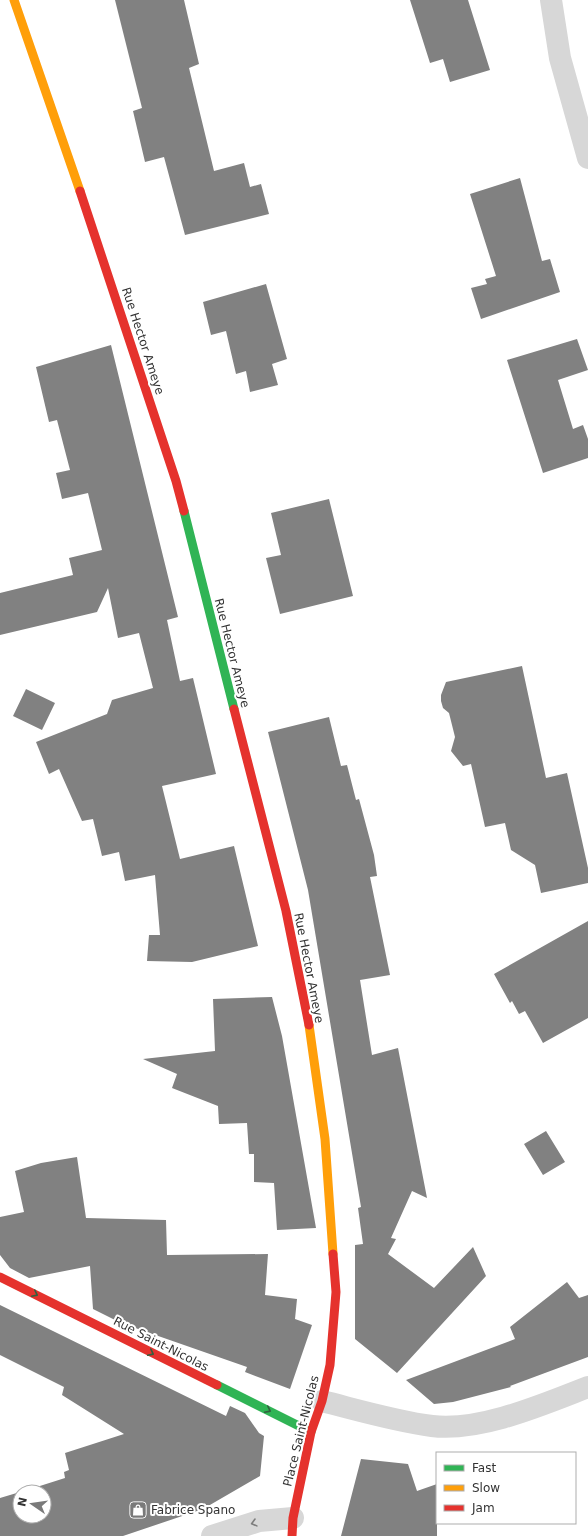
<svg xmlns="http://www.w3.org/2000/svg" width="588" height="1536" viewBox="0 0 588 1536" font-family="'DejaVu Sans',sans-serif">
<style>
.building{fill:#818181}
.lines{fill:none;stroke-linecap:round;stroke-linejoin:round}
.street{stroke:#d7d7d7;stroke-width:22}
.fast{stroke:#30b455;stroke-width:9}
.slow{stroke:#ff9f0a;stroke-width:9}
.jam{stroke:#e5322d;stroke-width:9}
.oneway{stroke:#32603f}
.oneway2{stroke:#7d7d7d}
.labels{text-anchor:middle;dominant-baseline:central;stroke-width:4;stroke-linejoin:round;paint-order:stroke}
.street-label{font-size:12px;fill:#333;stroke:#fff}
.poi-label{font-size:12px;fill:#333;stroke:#fff;text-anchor:start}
</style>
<rect width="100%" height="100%" fill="#fff"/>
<path class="building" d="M 115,0 L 184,0 L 199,64 L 189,68 L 214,171 L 244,163 L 250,187 L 261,184 L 269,214 L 185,235 L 164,157 L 145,162 L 133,111 L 142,108 Z
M 410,0 L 468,0 L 490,70 L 450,82 L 443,59 L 430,63 Z
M 520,178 L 542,261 L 550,259 L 560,292 L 481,319 L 471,288 L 487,284 L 485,279 L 496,276 L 470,194 Z
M 266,284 L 287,359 L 272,364 L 278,385 L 250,392 L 246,371 L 236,374 L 226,331 L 211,335 L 203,302 Z
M 577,339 L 588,370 L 558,380 L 573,429 L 583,425 L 588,439 L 588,458 L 543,473 L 507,360 Z
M 111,345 L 178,617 L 167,620 L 180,681 L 193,678 L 216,774 L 162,786 L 180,859 L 234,846 L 258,946 L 192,962 L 147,961 L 149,935 L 160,935 L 155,875 L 125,881 L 119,852 L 102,856 L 93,819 L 82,821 L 59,769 L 49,774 L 36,742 L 107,714 L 112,700 L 153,688 L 139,633 L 118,638 L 108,588 L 97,612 L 0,635 L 0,593 L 73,575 L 69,558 L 102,550 L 88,493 L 62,499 L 56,473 L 70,470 L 57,420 L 49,422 L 36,367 Z
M 329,499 L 353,596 L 280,614 L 266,558 L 281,555 L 271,513 Z
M 522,666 L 546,778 L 567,773 L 588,868 L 588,883 L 541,893 L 535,865 L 511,850 L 505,823 L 485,827 L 471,764 L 463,766 L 451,751 L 455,737 L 449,713 L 443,708 L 441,701 L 441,695 L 446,682 Z
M 26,689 L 55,703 L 42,730 L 13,716 Z
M 329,717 L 341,766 L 347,765 L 356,800 L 359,799 L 374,855 L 377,876 L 370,877 L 390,975 L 360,980 L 372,1055 L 398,1048 L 427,1198 L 412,1191 L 391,1238 L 396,1239 L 388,1254 L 434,1288 L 473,1247 L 486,1276 L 397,1373 L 355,1339 L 355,1245 L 363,1244 L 358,1208 L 361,1207 L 308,890 L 268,732 Z
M 588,921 L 588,1018 L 543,1043 L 525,1011 L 519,1014 L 512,1001 L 510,1003 L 494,974 Z
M 272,997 L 282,1036 L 316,1228 L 277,1230 L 274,1183 L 254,1182 L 254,1154 L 249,1154 L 247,1123 L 219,1124 L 218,1106 L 172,1088 L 177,1074 L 143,1059 L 215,1051 L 213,999 Z
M 546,1131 L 565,1162 L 543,1175 L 524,1144 Z
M 77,1157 L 86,1218 L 166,1220 L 167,1255 L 268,1254 L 265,1295 L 297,1299 L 295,1319 L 312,1325 L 290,1389 L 245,1372 L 247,1367 L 121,1323 L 93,1309 L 90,1266 L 29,1278 L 10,1268 L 0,1255 L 0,1217 L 24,1212 L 15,1171 L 41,1163 Z
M 567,1282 L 579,1298 L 588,1295 L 588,1357 L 510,1386 L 511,1387 L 453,1402 L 434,1404 L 406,1380 L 515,1339 L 510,1327 Z
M 0,1305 L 226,1416 L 230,1406 L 245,1413 L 259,1433 L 264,1436 L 260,1476 L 203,1509 L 123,1536 L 0,1536 L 0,1498 L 20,1492 L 20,1516 L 44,1516 L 44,1492 L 21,1492 L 65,1478 L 64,1472 L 69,1470 L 65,1453 L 124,1434 L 62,1395 L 64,1387 L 0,1355 Z
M 361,1459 L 408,1464 L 417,1491 L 437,1484 L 437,1536 L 341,1536 Z"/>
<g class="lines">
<path class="street" d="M 551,0 L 560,58 L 588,158
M 322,1401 C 358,1410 395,1421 432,1426 C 480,1432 544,1404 588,1387
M 212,1536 L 259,1521 L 293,1518"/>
<path class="fast" d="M 184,511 L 234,709
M 217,1385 L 311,1432"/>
<path class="slow" d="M 14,0 L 80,191
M 309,1025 L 325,1139 L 333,1254"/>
<path class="jam" d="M 80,191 L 176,481 L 184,511
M 234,709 L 286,911 L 309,1025
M 0,1277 L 217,1385
M 292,1536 L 293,1518 L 311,1432 L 322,1401 L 330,1365 L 336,1292 L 333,1254"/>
</g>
<defs><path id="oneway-chevron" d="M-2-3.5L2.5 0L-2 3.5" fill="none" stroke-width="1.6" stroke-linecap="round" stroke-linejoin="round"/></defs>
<g class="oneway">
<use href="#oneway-chevron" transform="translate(35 1294) rotate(27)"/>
<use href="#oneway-chevron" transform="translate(151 1353) rotate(27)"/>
<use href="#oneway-chevron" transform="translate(268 1410) rotate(26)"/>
</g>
<use class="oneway2" href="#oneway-chevron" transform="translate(254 1523) rotate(165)"/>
<defs>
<symbol id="shop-square" viewBox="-11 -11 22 22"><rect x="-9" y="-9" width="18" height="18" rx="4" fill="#7a7a7a" stroke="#fff"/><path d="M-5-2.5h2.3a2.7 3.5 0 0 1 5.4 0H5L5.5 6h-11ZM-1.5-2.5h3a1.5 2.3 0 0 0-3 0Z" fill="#fff"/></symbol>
</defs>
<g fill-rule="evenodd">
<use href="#shop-square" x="128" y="1500" width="20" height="20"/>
</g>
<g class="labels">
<g class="street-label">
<text transform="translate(143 341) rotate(72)">Rue Hector Ameye</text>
<text transform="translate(232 653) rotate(76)">Rue Hector Ameye</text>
<text transform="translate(309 968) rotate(79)">Rue Hector Ameye</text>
<text transform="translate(161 1344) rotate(27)">Rue Saint-Nicolas</text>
<text transform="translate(301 1431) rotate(-76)">Place Saint-Nicolas</text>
</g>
<g class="poi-label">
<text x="151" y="1510">Fabrice Spano</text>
</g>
</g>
<rect x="436" y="1452" width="140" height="72" fill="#ffffff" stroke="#adadad"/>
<rect x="444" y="1465" width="20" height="6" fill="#30b455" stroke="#adadad"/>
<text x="472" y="1472" font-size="12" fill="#333333">Fast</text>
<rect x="444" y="1485" width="20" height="6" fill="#ff9f0a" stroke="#adadad"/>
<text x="472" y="1492" font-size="12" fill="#333333">Slow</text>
<rect x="444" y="1505" width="20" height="6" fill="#e5322d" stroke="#adadad"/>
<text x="472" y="1512" font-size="12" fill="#333333">Jam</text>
<g transform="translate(32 1504) rotate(283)"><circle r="19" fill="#ffffff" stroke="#adadad"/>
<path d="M0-3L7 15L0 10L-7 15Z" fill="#7a7a7a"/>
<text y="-6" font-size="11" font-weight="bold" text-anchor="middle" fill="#333333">N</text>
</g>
</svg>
